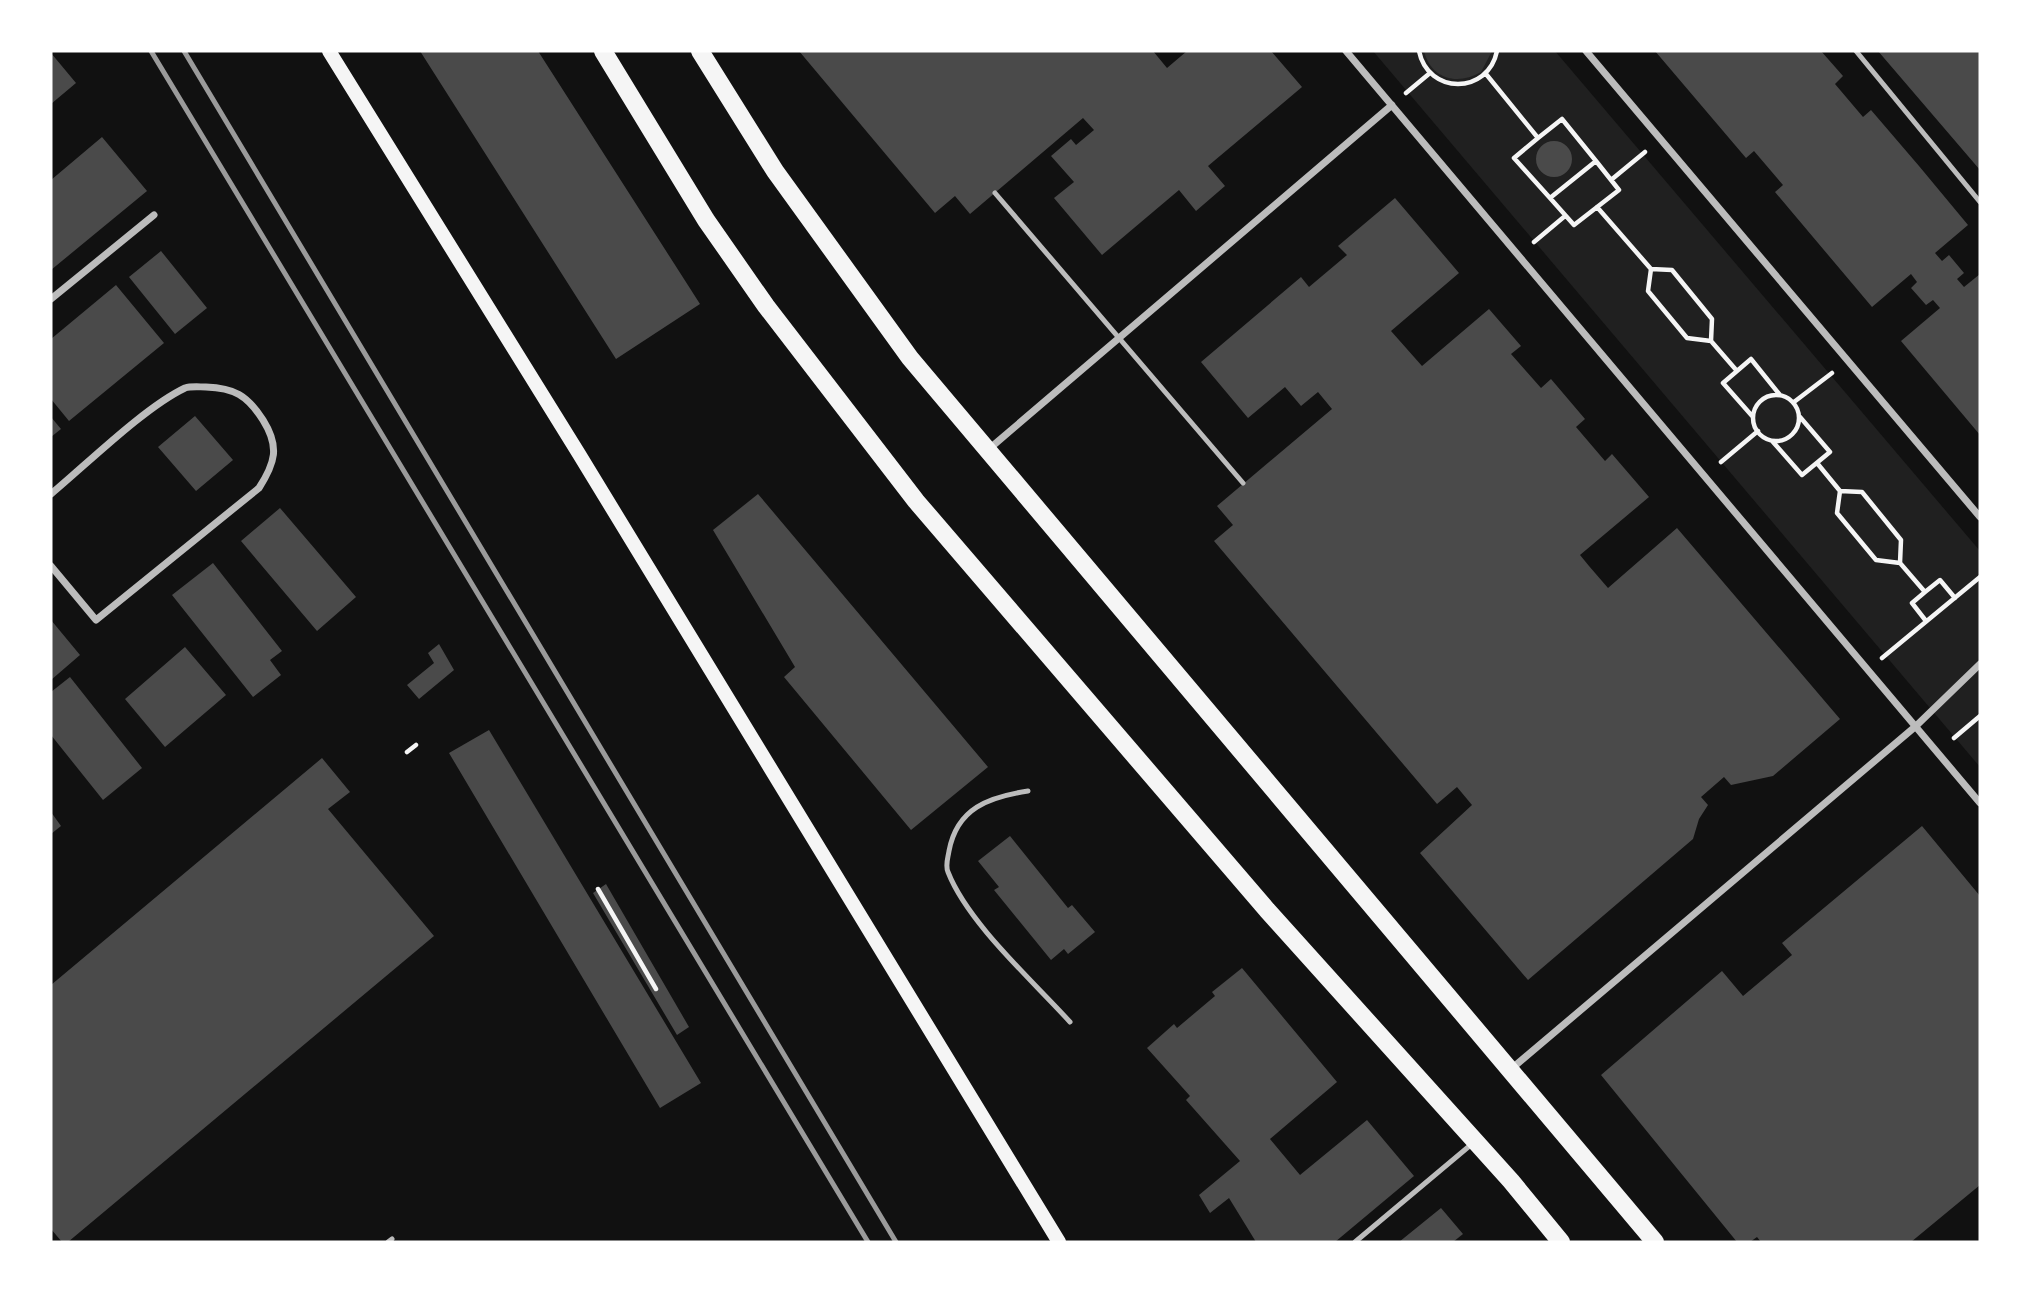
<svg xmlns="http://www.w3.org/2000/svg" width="2031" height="1293" viewBox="0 0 2031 1293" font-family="Signika,sans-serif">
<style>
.green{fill:#202020}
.water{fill:#333}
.building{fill:#4a4a4a}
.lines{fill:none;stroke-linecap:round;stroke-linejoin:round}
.path{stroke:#f5f5f5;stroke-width:4.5}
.service{stroke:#bcbcbc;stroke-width:5}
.minor{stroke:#bcbcbc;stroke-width:7}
.secondary{stroke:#f5f5f5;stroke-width:14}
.primary{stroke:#f5f5f5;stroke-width:18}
.rail{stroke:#9a9a9a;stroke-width:5}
</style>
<rect width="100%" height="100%" fill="#111"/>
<path class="green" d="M 1373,51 L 1555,51 L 1980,551 L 1980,767 Z"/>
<path class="water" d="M 1424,51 L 1492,51 L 1481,72 C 1457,86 1431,79 1424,51 Z"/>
<path class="building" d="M 420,51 L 538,51 L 700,304 L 616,359 Z
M 799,51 L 1153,51 L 1167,68 L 1187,51 L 1271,51 L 1302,87 L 1208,166 L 1225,186 L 1196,211 L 1179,190 L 1102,255 L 1054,198 L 1074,182 L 1051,156 L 1071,139 L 1076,145 L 1094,130 L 1083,118 L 970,214 L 955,196 L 935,213 Z
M 1655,51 L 1821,51 L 1843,76 L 1835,84 L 1863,117 L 1871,110 L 1919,166 L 1968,225 L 1935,253 L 1942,261 L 1949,255 L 1964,273 L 1957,279 L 1964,287 L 1980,274 L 1980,435 L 1901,341 L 1940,308 L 1933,300 L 1926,305 L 1911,288 L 1917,282 L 1911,274 L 1872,307 L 1775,192 L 1783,185 L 1754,151 L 1746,158 Z
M 1878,51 L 1980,51 L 1980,170 Z
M 51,53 L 76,83 L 51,104 Z
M 102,137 L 147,191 L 51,270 L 51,180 Z
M1536 159a18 18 0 1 1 36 0a18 18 0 1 1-36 0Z
M 1395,198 L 1459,273 L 1391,331 L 1422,366 L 1489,309 L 1521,346 L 1511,354 L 1541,388 L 1551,379 L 1585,419 L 1576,427 L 1605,461 L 1612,454 L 1649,497 L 1580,555 L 1589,566 L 1608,588 L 1677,528 L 1840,719 L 1773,776 L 1731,785 L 1724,777 L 1701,797 L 1708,805 L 1699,819 L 1693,839 L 1528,980 L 1420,853 L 1472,805 L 1457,787 L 1437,804 L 1214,541 L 1233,525 L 1217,506 L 1332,409 L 1318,392 L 1301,406 L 1285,387 L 1248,418 L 1201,362 L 1301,277 L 1309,287 L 1347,255 L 1338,246 Z
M 161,251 L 207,308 L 175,334 L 129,277 Z
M 116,285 L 164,343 L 69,421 L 51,399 L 51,339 Z
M 195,416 L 233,460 L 196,491 L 158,447 Z
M 51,417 L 61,429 L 51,437 Z
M 758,494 L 988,767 L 911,830 L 784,677 L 795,667 L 713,530 Z
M 280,508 L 356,597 L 317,631 L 241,541 Z
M 213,563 L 282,651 L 270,660 L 281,675 L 253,697 L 172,595 Z
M 51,620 L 80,655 L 51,680 Z
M 439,644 L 454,670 L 419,699 L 407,685 L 434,663 L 428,653 Z
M 185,647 L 226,695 L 165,747 L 125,699 Z
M 70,677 L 142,768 L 103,800 L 51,735 L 51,692 Z
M 489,730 L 701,1083 L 660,1108 L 449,753 Z
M 322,758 L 350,792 L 328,809 L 434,936 L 68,1242 L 62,1242 L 51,1229 L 51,985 Z
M 51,812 L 61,826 L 51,834 Z
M 1922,826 L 1980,896 L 1980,1185 L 1911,1242 L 1761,1242 L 1757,1237 L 1750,1242 L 1737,1242 L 1601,1075 L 1722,971 L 1743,996 L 1792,955 L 1782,943 Z
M 1010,836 L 1068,908 L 1072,905 L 1095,932 L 1068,954 L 1064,949 L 1051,960 L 994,890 L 999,887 L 978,861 Z
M 606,884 L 689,1027 L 677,1035 L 593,893 Z
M 1242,968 L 1337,1082 L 1270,1139 L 1300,1175 L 1367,1120 L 1414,1176 L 1335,1242 L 1256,1242 L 1229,1198 L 1210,1213 L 1199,1195 L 1240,1161 L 1186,1100 L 1190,1096 L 1147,1048 L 1174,1024 L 1177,1028 L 1215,996 L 1212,992 Z
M 1441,1208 L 1463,1234 L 1453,1242 L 1399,1242 Z"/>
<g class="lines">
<path class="path" d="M 1419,51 C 1428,95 1488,95 1497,51
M 1486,74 L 1538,138 L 1514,158 L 1550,198 L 1596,161 L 1562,119 L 1538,138
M 1406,93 L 1430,73
M 1611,180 L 1645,152
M 1550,198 L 1574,225 L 1619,190 L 1596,161
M 1597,207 L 1651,269 L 1648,291 L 1687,338 L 1711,341 L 1712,319 L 1672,270 L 1651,269
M 1534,242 L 1565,216
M 1711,341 L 1737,371 L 1723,383 L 1753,417
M 1737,371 L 1751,359 L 1780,395
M1753 418a23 23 0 1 1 46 0a23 23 0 1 1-46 0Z
M 1794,402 L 1832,373
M 1773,442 L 1802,475 L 1830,452 L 1800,417
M 1721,462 L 1758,431
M 1817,463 L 1840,491 L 1837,513 L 1876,560 L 1900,563 L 1901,540 L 1862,492 L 1840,491
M 1900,563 L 1925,592 L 1912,603 L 1926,621
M 1925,592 L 1940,580 L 1955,598
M 1882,658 L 1980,577
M 1954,738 L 1980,716
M 407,752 L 416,745
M 598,889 L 656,989"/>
<path class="service" d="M 1856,51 L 1980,202
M 995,193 L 1243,483
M 1028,791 C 989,797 957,808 949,851 C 948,858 945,865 948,872 C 968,923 1032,980 1070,1022
M 388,1242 L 392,1239
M 1355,1242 L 1473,1143"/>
<path class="minor" d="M 1346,51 L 1980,803
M 1586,51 L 1980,517
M 51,299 L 154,215
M 989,449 L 1392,105
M 51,494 C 87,464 145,407 185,388 C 191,386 199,387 206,387 C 234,388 247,395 263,420 C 280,447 275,463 259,488 L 96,620 L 51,566
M 1510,1070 L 1916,726 L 1980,664"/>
<path class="secondary" d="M 329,51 L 579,454 L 1059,1242"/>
<path class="primary" d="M 603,51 L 706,220 L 766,306 L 916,501 L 1267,910 L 1511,1181 L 1561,1242
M 700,51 L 775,171 L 910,358 L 1655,1242"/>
<path class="rail" d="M 151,51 L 868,1242
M 184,51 L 896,1242"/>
</g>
<rect width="2031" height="1293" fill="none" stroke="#ffffff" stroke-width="105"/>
</svg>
